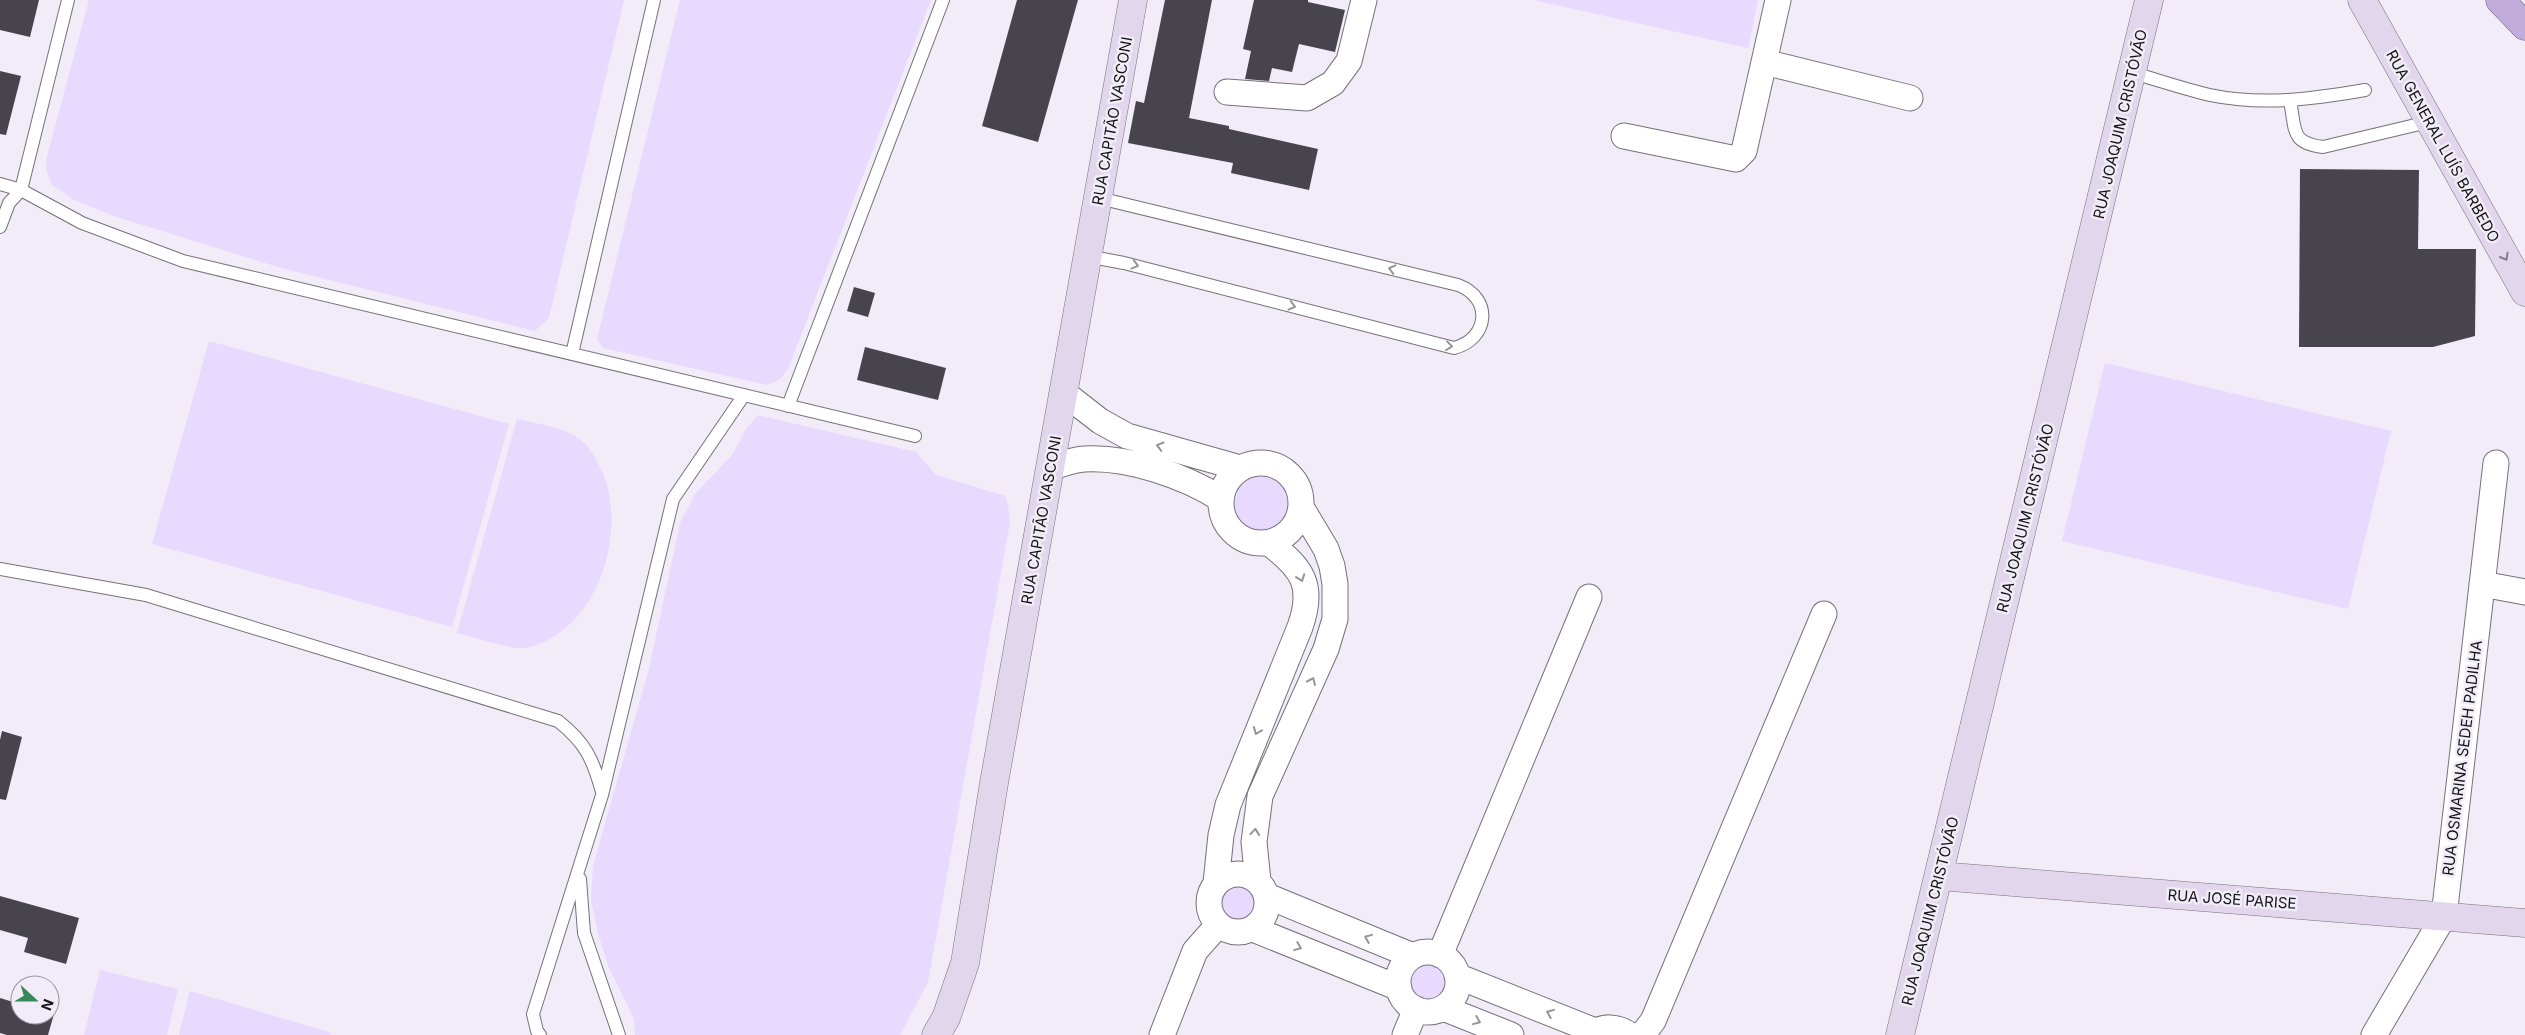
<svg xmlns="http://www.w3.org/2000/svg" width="2525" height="1035" viewBox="0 0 2525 1035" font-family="Inter,sans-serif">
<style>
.green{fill:#e8d9fe}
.building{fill:#48444d}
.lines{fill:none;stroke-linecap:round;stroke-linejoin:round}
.lane-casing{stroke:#75717a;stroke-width:14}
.street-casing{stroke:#75717a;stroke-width:27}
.secondary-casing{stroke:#75717a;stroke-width:29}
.primary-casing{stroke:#6b5485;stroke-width:29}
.lane{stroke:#fff;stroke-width:12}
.street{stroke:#fff;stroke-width:25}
.secondary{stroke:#e1d6ec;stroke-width:28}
.primary{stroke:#c2adda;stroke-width:28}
.oneway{stroke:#857e8c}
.oneway2{stroke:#959596}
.labels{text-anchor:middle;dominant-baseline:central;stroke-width:5;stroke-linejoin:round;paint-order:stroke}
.street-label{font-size:15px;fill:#141316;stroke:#f1ecf7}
</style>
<rect width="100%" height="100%" fill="#f1ecf7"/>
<path class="green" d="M 89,0 L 624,0 L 549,318 L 535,331 L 281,268 L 117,217 L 72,199 L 52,185 L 47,172 L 46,160 Z
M 680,0 L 931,0 L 788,369 L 780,379 L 767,385 L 603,348 L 597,339 Z
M 1534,0 L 1758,0 L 1748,48 Z
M 209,341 L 509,424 L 452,627 L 152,544 Z
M 2105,363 L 2391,431 L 2348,609 L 2062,541 Z
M 758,415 L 916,452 L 936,475 L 1005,496 L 1008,504 L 1010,522 L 928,982 L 900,1035 L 635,1035 L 634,1019 L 609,968 L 599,937 L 591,901 L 593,866 L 649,669 L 680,523 L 695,494 L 732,455 L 746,429 Z
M 517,419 C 537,424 566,427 582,441 C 590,447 596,459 601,469 C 630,530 597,635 524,648 C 513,650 470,636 457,633 Z
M1233 503a28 28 0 1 1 56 0a28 28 0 1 1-56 0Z
M1219 903a19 19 0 1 1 38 0a19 19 0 1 1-38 0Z
M1409 982a19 19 0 1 1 38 0a19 19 0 1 1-38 0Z
M 100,970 L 178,989 L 167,1035 L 84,1035 Z
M 190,991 L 329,1032 L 332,1035 L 179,1035 Z"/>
<path class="building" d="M 0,0 L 39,0 L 30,37 L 0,30 Z
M 1017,0 L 1078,0 L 1038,142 L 982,126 Z
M 1165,0 L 1212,0 L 1189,118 L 1229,126 L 1229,129 L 1318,149 L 1309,190 L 1231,173 L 1233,163 L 1128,143 L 1136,101 L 1144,103 Z
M 1254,0 L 1308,0 L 1308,2 L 1345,10 L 1335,52 L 1299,44 L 1292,72 L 1272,68 L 1269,81 L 1245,79 L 1251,51 L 1243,49 Z
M 0,71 L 21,76 L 6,135 L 0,134 Z
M 2300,169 L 2419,170 L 2418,249 L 2476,249 L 2475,336 L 2433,347 L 2299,347 Z
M 854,287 L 875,293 L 868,317 L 847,311 Z
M 865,347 L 946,368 L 938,400 L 857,380 Z
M 2,731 L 22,737 L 6,800 L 0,799 L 0,740 Z
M 0,896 L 79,918 L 66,964 L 24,952 L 28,938 L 0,930 Z
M 0,998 L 20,1004 L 20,1015 L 54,1014 L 48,1035 L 7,1035 L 0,1033 Z"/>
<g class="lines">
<defs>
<path id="lane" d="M 2133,73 C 2158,80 2184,89 2210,95 C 2262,106 2313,99 2365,90
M 2290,101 C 2296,130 2290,143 2323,147 L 2428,122
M 0,184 L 21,190 L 82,223 L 183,261 L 915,436
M 0,227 L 9,203 L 21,190 L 68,0
M 1087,256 L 1124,263 L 1454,348 C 1489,339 1493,298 1458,285 L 1099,198
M 572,354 L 654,0
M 788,406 L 943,0
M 0,569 L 146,595 L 558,721 C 585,742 593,759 602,792
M 580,879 L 584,933 L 619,1035
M 540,1035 L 537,1031 L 533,1014 L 602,795 L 673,499 L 744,395"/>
<path id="street" d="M 1764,62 L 1910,98
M 1227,92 L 1307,98 L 1333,83 L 1349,61 L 1364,0
M 1624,136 L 1736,159 L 1744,151 L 1778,0
M 1064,393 L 1100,421 L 1127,436 L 1240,468
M1221 503a40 40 0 1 1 80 0a40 40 0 1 1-80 0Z
M 1050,468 C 1061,464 1072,460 1084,459 C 1127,456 1185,476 1221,499
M 2482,584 L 2525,592
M1209 903a29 29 0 1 1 58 0a29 29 0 1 1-58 0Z
M 1258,881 L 1254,842 L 1260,796 L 1326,649 L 1335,619 L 1335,584 L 1332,566 L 1326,549 L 1301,507
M 1216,883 L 1221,835 L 1228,805 L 1300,627 C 1315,585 1302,568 1269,543
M 1267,896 L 1413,956
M 1253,929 L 1399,988
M1398 982a30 30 0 1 1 60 0a30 30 0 1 1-60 0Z
M 1440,955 L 1589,597
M 1457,976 L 1595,1031
M 1443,1008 L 1511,1035
M 1162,1035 L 1195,951 L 1218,925
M 1405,1035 L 1416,1009
M 1590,1035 C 1603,1025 1617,1026 1630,1035
M 1642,1035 L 1653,1021 L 1824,614
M 2374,1035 L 2444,916 L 2496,463"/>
<path id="secondary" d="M 2362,0 L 2525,292
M 1939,876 L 2525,923
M 936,1035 L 946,1018 L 965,963 L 994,783 L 1133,0
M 1900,1035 L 2149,0"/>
<path id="primary" d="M 2500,0 L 2525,26"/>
</defs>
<use href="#lane" class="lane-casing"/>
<use href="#street" class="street-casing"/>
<use href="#secondary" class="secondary-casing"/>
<use href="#primary" class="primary-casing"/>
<use href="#lane" class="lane"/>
<use href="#street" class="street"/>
<use href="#secondary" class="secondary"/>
<use href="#primary" class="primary"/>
</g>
<defs><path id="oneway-chevron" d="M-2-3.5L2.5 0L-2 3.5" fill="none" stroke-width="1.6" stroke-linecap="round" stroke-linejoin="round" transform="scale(1.25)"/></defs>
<use class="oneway" href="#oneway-chevron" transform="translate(2505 257) rotate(60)"/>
<g class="oneway2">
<use href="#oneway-chevron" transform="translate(1135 265) rotate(15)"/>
<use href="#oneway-chevron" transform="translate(1392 269) rotate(-166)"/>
<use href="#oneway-chevron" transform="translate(1292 306) rotate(15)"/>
<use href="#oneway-chevron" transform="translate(1449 346) rotate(7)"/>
<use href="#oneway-chevron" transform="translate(1160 446) rotate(-164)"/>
<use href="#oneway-chevron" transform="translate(1301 578) rotate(70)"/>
<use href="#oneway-chevron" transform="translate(1312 681) rotate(-66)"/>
<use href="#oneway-chevron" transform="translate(1257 731) rotate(112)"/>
<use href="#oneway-chevron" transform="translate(1255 832) rotate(-85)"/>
<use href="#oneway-chevron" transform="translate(1368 938) rotate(-158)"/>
<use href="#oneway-chevron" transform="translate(1298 947) rotate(22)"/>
<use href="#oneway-chevron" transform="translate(1550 1013) rotate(-158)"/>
<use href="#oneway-chevron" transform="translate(1477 1021) rotate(22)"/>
</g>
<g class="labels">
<g class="street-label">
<text transform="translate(1112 121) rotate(-80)">RUA CAPITÃO VASCONI</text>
<text transform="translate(2120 124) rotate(-77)">RUA JOAQUIM CRISTÓVÃO</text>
<text transform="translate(2443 146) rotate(61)">RUA GENERAL LUÍS BARBEDO</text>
<text transform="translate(2025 518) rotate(-76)">RUA JOAQUIM CRISTÓVÃO</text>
<text transform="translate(1041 520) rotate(-80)">RUA CAPITÃO VASCONI</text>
<text transform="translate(2462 758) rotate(-83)">RUA OSMARINA SEDEH PADILHA</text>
<text transform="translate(2232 899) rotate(4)">RUA JOSÉ PARISE</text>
<text transform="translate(1930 911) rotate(-76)">RUA JOAQUIM CRISTÓVÃO</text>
</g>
</g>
<g transform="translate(35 1000) rotate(111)"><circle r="24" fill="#f1ecf7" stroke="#99959d"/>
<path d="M0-4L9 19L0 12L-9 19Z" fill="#378858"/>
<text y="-8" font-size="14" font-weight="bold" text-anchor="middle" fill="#141316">N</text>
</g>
</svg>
